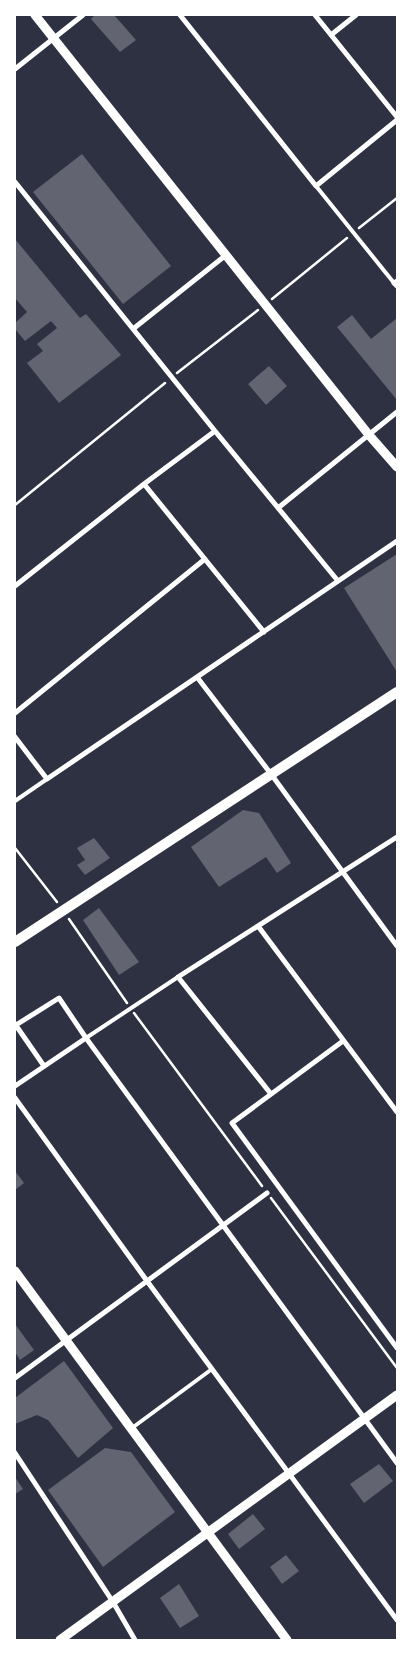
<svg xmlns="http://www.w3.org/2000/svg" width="412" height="1655" viewBox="0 0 412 1655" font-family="Poppins,sans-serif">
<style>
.building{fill:#626471}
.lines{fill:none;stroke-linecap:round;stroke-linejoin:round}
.path{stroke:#fff;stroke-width:2.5}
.service{stroke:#fff;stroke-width:4}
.minor{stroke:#fff;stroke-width:5}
.tertiary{stroke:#fff;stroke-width:9}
.secondary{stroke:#fff;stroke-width:10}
</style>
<rect width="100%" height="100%" fill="#2d3142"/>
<path class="building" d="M 95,15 L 114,15 L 136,40 L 120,52 L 91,19 Z
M 82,154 L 171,266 L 123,304 L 33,192 Z
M 15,239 L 80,318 L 86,314 L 121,355 L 59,403 L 27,363 L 43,351 L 37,344 L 57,328 L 51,321 L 25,341 L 15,329 L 15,323 L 27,312 L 15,298 Z
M 352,315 L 371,339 L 397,318 L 397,400 L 337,327 Z
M 269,366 L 287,386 L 266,405 L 248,384 Z
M 397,554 L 397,672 L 344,588 Z
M 243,810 L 259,813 L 291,863 L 277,873 L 266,857 L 219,887 L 191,847 Z
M 94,838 L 110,858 L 85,875 L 77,865 L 85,860 L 77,848 Z
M 99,908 L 139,962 L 119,975 L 83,920 Z
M 15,1171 L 24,1183 L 15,1190 Z
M 15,1324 L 34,1350 L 20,1360 L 15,1352 Z
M 64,1361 L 113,1428 L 78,1458 L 48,1420 L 37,1415 L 15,1424 L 15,1398 Z
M 105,1448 L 131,1452 L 175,1512 L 103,1567 L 48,1490 Z
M 379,1464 L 393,1481 L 364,1503 L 350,1484 Z
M 15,1477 L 23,1489 L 15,1494 Z
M 253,1514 L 265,1529 L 239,1549 L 228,1534 Z
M 286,1555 L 299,1571 L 282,1584 L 270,1567 Z
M 179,1584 L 199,1616 L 180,1628 L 160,1598 Z"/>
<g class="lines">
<path class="path" d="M 359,228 L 397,198
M 272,299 L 347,238
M 177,373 L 258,310
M 15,505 L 165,383
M 15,848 L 57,902
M 69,919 L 127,1003
M 134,1013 L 262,1186
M 271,1198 L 397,1368"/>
<path class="service" d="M 316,186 L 394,283
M 15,801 L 47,779
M 86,1038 L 178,977
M 132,1428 L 212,1369"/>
<path class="minor" d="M 180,15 L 316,186 L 397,120
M 315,15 L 397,117
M 331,35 L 356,15
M 15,69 L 83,15
M 15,182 L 215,431 L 338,581
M 397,281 L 394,283 L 397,286
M 133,329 L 226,255
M 144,484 L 264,632
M 278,508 L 397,412
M 15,586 L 144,484 L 215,431
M 197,677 L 271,774 L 397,946
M 15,713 L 205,559
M 15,737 L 47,779 L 397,541
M 258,926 L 397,1112
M 15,1024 L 44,1066
M 16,1025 L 59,998 L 86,1038 L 397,1463
M 343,1041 L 232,1123 L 397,1348
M 15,1086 L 86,1038
M 271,1094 L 178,977 L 397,837
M 15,1098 L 147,1281 L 397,1620
M 15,1378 L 267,1193
M 15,1453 L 113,1602 L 135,1640"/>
<path class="tertiary" d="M 35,15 L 369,435 L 397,467
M 15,1271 L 287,1640
M 60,1640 L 397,1395"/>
<path class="secondary" d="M 15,942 L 397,692"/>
</g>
<rect width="412" height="1655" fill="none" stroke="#ffffff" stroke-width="32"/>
</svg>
